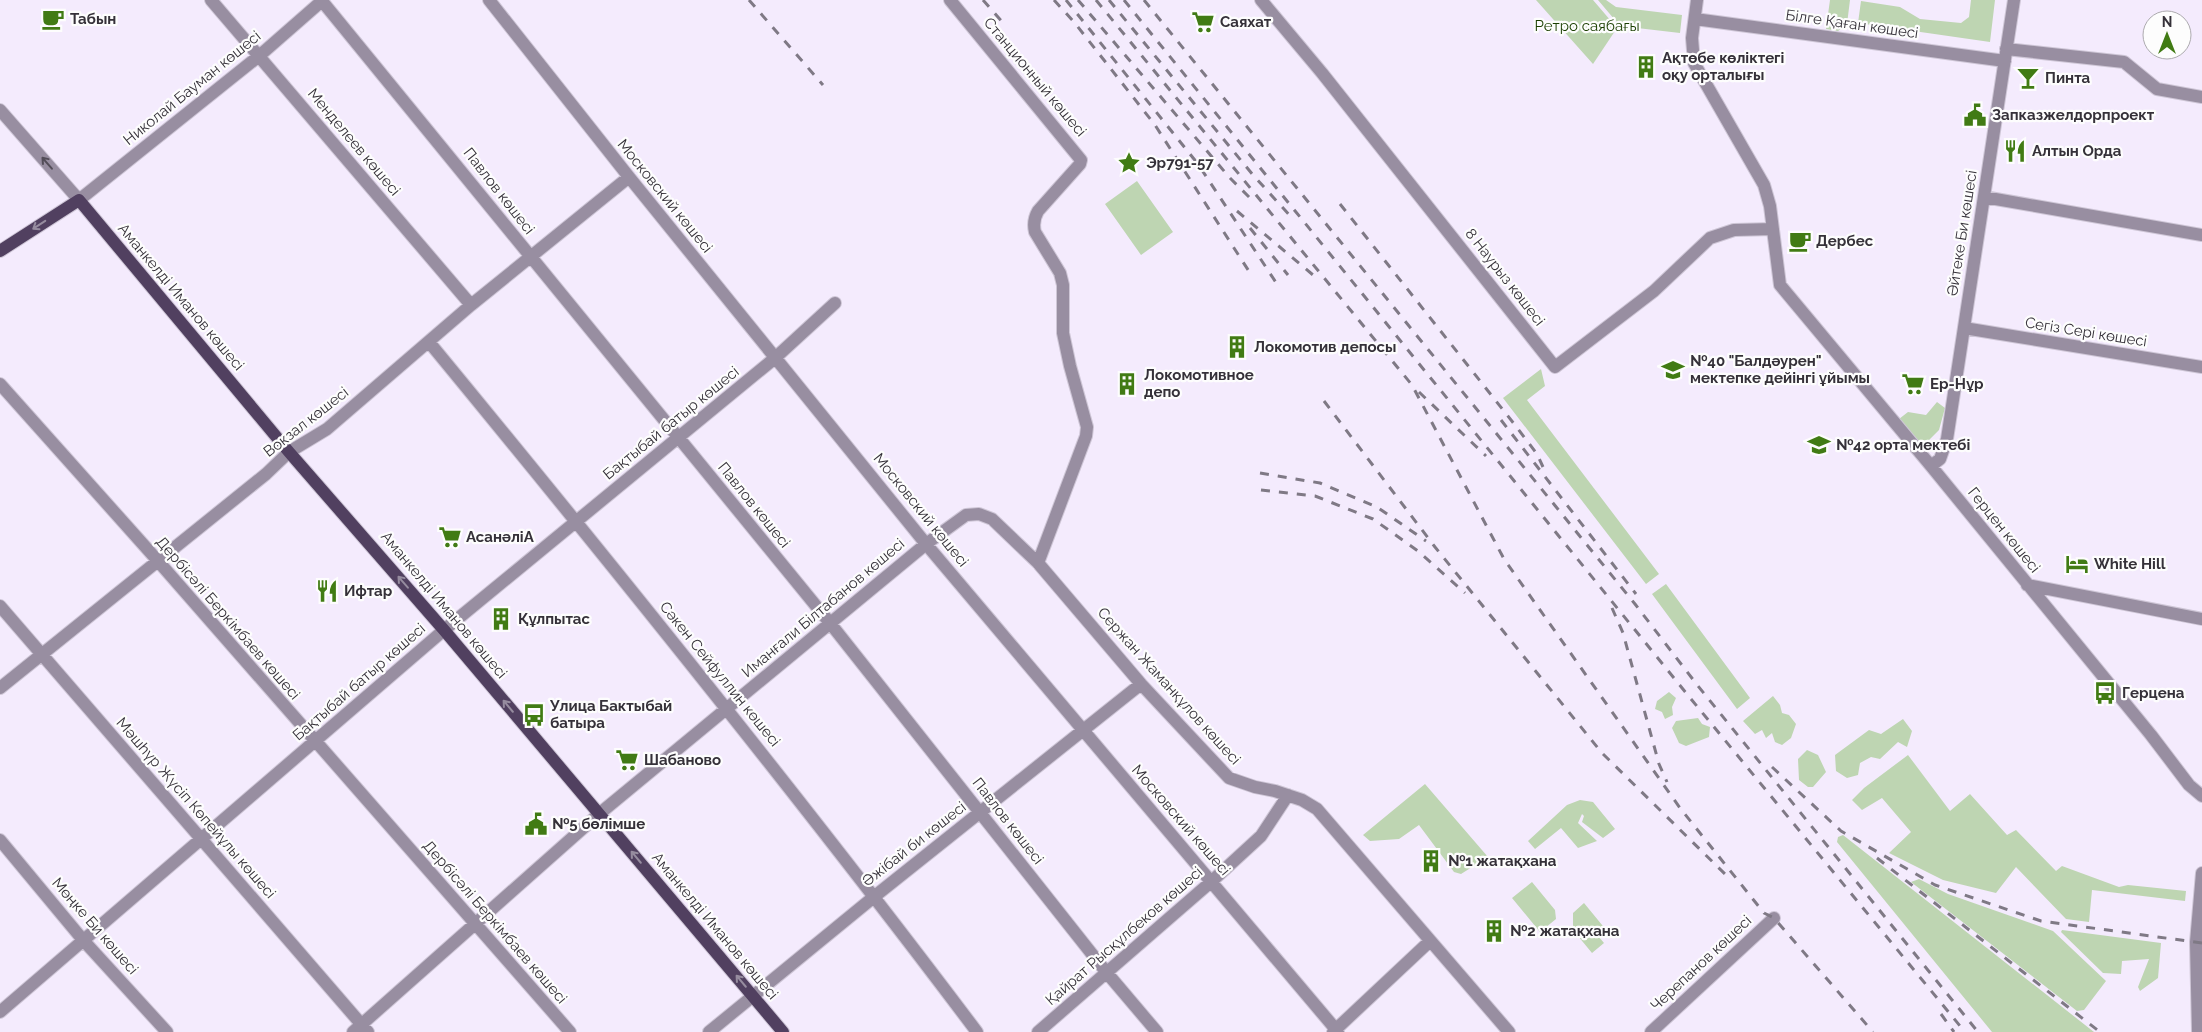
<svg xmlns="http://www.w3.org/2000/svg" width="2202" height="1032" viewBox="0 0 2202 1032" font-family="Raleway,sans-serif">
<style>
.green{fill:#bed5b2}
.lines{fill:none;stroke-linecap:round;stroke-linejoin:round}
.minor-casing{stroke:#cec6d6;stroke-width:14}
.major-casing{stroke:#cec6d6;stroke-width:14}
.minor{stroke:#988ea1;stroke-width:12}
.major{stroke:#514060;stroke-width:12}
.rail{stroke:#7f7985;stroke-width:3;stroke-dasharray:9 9;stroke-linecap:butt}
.oneway{stroke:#534d58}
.oneway2{stroke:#968c9f}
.labels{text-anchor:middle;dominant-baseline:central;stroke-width:4.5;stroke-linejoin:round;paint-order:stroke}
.poi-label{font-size:15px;font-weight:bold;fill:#353139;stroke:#fdfdfd;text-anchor:start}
.street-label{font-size:15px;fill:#353139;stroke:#fdfdfd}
.park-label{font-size:15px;fill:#1a3e00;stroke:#fdfdfd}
</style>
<rect width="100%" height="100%" fill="#f4ebfd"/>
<path class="green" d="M 1536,0 L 1593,0 L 1617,28 L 1593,64 Z
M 1598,0 L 1606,0 L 1616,7 L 1682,15 L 1680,33 L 1620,26 Z
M 1830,0 L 1850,0 L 1847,24 L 1838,31 L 1826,29 Z
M 1971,0 L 1995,0 L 1990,42 L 1858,23 L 1861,1 L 1900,7 L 1920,19 L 1961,23 L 1969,17 Z
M 1137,181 L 1173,232 L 1141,255 L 1105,204 Z
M 1541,369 L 1545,386 L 1527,400 L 1659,574 L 1646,584 L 1503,398 Z
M 1937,402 L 1945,408 L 1939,430 L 1928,441 L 1917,440 L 1899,419 L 1908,412 L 1926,415 Z
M 1666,584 L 1750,698 L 1737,709 L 1652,594 Z
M 1669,692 L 1676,698 L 1672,707 L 1673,715 L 1665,719 L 1662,712 L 1655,709 L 1657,701 Z
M 1773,696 L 1780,705 L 1782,713 L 1789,715 L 1796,724 L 1791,738 L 1782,745 L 1775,742 L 1772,733 L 1766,738 L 1762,730 L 1755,734 L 1743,721 Z
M 1698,718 L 1702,724 L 1710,727 L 1709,737 L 1686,746 L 1679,743 L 1672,728 L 1676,721 Z
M 1903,719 L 1912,731 L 1907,747 L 1898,742 L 1880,759 L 1871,757 L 1860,763 L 1858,775 L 1847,778 L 1836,771 L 1835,755 L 1869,730 L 1881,734 Z
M 1807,750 L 1818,755 L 1826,772 L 1813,787 L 1808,787 L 1799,780 L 1798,759 Z
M 1908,755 L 1950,811 L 1970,794 L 2007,835 L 2016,830 L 2056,871 L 2062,866 L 2119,887 L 2128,885 L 2186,891 L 2185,901 L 2092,890 L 2089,922 L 2066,919 L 2016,867 L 1996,893 L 1943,880 L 1889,853 L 1911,832 L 1882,798 L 1862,810 L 1852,800 L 1864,788 Z
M 1425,784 L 1488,857 L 1461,874 L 1454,872 L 1419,825 L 1399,839 L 1370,841 L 1363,835 Z
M 1580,800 L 1593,802 L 1615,829 L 1603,838 L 1582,822 L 1584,816 L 1582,814 L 1578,823 L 1597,841 L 1578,848 L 1561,828 L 1535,849 L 1528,841 L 1567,805 Z
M 1843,835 L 2094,1032 L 1992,1032 L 1837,842 L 1838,837 Z
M 1919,879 L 1948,894 L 2053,931 L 2106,981 L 2084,1010 L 2077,1011 L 1911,882 Z
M 1532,882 L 1555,910 L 1556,919 L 1540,932 L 1512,898 Z
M 1584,903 L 1607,931 L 1599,937 L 1604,943 L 1592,953 L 1573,930 L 1573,913 Z
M 2062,930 L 2161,943 L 2158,978 L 2140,991 L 2138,987 L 2149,959 L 2122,961 L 2121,974 L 2103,973 L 2061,932 Z"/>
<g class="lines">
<defs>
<path id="minor" d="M 211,0 L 471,305
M 489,0 L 629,177 L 926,544 L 1338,1032
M 950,0 L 1081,160 L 1080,164 L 1038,211 C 1034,218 1033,224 1035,232 L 1060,273 L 1063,285 L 1063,333 L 1070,366 L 1087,427 L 1086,436 L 1038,563
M 1261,0 L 1322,73 L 1555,367 L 1654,291 L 1710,238 L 1734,230 L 1773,229
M 1697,0 L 1692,38 L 1694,63 L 1764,185 L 1770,206 L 1780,285 L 1931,466 L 2151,735 L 2189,785 L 2202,796
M 322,1 L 830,623 L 1107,973 L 1157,1032
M 1695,19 L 2005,61
M 2006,49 L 2124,62 L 2157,89 L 2202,97
M 0,110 L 79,200 L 259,56 L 323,0
M 1984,197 L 2202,235
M 1964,328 L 2202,367
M 429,342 C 616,569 800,797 977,1032
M 0,384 L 158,561 L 570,1032
M 1931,466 L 1940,459 L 1947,439 L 2014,0
M 2027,585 L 2202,619
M 0,606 L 368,1032
M 0,688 L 266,474 L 289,452 L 327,429 L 471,305 L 629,177
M 0,840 L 83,940 L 167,1032
M 0,1012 L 444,630 L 775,358 L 835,303
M 353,1032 L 599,814 L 926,544 L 966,515 L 979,514 L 992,519 L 1038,563 L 1141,684 L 1229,778 L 1255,787 L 1275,791 L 1302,800 L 1317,809 L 1509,1032
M 709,1032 L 875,896 L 1141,684
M 1038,1032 L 1212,881 L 1261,836 L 1288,795
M 1333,1032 L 1430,941
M 1651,1032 L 1774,918
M 2198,1032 L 2196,942 L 2202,873"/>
<path id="major" d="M 0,251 L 79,200 L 289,452 L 444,630 L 783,1032"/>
</defs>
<use href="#minor" class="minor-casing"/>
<use href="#major" class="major-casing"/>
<use href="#minor" class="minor"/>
<use href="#major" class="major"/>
<path class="rail" d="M 749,0 L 823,85
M 983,0 L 1004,24
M 1054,0 L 1074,22 L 1155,125 L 1252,276
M 1066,0 L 1198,164 L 1277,284
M 1078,0 L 1230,178 L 1253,201
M 1096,0 L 1412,385 L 1504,559 L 1680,808 L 1764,913 L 1774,918 L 1873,1032
M 1109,0 L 1253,175 L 1293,219
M 1124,0 L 1691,699 L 1965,1032
M 1144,0 L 1635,604 L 1698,686 L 1978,1032
M 1340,204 L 1515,425 L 1537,454 L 1543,467
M 1237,211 L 1319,280
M 1250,228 L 1288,275
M 1419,392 L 1486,456
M 1324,401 L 1435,547 L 1602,753 L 1728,877
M 1501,420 L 1636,594
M 1260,473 L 1320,483 L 1377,507 L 1426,541
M 1261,490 L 1315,496 L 1373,519 L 1418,551 L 1465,593
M 1612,608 L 1623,633 L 1659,764 L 1667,782
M 1772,767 L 1841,831 L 1935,885 L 2041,921 L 2202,943
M 1877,858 L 2100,1032
M 1941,1014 L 1954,1032"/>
</g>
<defs><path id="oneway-shaft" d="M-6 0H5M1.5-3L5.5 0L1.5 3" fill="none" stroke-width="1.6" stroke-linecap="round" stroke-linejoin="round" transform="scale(1.25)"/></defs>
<use class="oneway" href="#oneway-shaft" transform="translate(47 163) rotate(-131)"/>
<g class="oneway2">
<use href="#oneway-shaft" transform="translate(39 225) rotate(147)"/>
<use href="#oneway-shaft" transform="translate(403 582) rotate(-131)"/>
<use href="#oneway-shaft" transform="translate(508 706) rotate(-130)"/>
<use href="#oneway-shaft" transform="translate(636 857) rotate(-130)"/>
<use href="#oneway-shaft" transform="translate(741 981) rotate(-130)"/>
</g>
<defs>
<symbol id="cafe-bare" viewBox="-9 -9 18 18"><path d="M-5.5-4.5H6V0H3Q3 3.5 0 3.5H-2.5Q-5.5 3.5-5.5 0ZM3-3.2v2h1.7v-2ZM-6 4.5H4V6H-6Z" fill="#417b14" stroke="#fdfdfd" stroke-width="2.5" paint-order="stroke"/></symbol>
<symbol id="supermarket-bare" viewBox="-9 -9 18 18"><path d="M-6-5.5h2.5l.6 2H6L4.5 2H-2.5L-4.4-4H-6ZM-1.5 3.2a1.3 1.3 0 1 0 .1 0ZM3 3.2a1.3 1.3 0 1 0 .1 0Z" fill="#417b14" stroke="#fdfdfd" stroke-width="2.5" paint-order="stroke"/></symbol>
<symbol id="building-bare" viewBox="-9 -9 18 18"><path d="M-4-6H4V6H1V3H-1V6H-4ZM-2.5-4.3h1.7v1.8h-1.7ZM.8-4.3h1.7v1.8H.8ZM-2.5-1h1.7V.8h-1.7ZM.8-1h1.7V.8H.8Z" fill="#417b14" stroke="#fdfdfd" stroke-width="2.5" paint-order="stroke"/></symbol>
<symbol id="bar-bare" viewBox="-9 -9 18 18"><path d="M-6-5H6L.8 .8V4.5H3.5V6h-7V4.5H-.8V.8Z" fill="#417b14" stroke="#fdfdfd" stroke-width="2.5" paint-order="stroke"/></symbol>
<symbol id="civic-bare" viewBox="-9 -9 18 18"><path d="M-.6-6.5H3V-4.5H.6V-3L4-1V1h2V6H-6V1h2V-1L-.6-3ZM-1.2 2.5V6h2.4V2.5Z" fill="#417b14" stroke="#fdfdfd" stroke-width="2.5" paint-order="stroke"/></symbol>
<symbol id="restaurant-bare" viewBox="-9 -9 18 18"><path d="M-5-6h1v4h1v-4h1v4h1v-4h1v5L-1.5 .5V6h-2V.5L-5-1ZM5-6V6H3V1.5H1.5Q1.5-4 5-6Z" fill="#417b14" stroke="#fdfdfd" stroke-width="2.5" paint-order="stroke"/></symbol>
<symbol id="sight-bare" viewBox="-9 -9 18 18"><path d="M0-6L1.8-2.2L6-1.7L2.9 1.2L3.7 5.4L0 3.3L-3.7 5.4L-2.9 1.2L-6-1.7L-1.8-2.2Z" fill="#417b14" stroke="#fdfdfd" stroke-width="2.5" paint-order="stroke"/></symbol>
<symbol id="school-bare" viewBox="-9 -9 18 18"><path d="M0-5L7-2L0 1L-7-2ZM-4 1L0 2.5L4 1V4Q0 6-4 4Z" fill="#417b14" stroke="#fdfdfd" stroke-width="2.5" paint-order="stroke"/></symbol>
<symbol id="hotel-bare" viewBox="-9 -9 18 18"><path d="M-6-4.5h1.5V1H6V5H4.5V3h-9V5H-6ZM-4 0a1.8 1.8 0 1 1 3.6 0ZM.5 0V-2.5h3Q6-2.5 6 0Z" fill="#417b14" stroke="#fdfdfd" stroke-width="2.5" paint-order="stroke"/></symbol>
<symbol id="bus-bare" viewBox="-9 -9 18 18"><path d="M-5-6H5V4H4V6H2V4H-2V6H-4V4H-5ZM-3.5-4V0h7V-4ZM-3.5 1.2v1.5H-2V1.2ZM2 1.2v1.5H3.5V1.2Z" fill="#417b14" stroke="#fdfdfd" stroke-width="2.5" paint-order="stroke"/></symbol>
</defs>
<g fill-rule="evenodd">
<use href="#cafe-bare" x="37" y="3" width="32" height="32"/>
<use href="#supermarket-bare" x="1187" y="6" width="32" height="32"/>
<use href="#building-bare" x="1630" y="51" width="32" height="32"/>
<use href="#bar-bare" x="2012" y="62" width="32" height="32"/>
<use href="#civic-bare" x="1959" y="99" width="32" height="32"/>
<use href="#restaurant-bare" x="1999" y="135" width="32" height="32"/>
<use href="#sight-bare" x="1113" y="147" width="32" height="32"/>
<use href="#cafe-bare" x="1784" y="225" width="32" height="32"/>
<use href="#building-bare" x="1221" y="331" width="32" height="32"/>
<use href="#school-bare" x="1657" y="354" width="32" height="32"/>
<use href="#building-bare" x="1111" y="368" width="32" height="32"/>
<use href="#supermarket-bare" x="1897" y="368" width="32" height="32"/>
<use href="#school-bare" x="1803" y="429" width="32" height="32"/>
<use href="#supermarket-bare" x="434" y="521" width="32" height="32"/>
<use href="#hotel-bare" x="2061" y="548" width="32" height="32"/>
<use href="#restaurant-bare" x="311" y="575" width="32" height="32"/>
<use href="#building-bare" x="485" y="603" width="32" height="32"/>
<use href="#bus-bare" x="2089" y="677" width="32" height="32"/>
<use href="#bus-bare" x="518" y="699" width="32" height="32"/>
<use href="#supermarket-bare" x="611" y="744" width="32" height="32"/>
<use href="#civic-bare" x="520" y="808" width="32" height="32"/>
<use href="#building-bare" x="1415" y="845" width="32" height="32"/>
<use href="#building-bare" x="1478" y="915" width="32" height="32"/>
</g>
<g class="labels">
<g class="poi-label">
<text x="70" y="19">Табын</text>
<text x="1220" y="22">Саяхат</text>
<text x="1662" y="58">Ақтөбе көліктегі<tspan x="1662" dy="17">оқу орталығы</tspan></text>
<text x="2045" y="78">Пинта</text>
<text x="1992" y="115">Запказжелдорпроект</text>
<text x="2032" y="151">Алтын Орда</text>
<text x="1146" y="163">Эр791-57</text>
<text x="1816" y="241">Дербес</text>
<text x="1254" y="347">Локомотив депосы</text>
<text x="1690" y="361">№40 "Балдәурен"<tspan x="1690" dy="17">мектепке дейінгі ұйымы</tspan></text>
<text x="1144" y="375">Локомотивное<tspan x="1144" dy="17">депо</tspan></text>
<text x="1930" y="384">Ер-Нұр</text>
<text x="1836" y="445">№42 орта мектебі</text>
<text x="466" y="537">АсанәліА</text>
<text x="2094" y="564">White Hill</text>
<text x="344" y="591">Ифтар</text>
<text x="518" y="619">Құлпытас</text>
<text x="2122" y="693">Герцена</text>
<text x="550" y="706">Улица Бактыбай<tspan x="550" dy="17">батыра</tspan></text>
<text x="644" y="760">Шабаново</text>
<text x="552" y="824">№5 бөлімше</text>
<text x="1448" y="861">№1 жатақхана</text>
<text x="1510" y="931">№2 жатақхана</text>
</g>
<g class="street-label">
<text transform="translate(1852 24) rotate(8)">Білге Қаған көшесі</text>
<text transform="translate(1035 77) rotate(50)">Станционный көшесі</text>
<text transform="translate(192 88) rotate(-39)">Николай Бауман көшесі</text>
<text transform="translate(354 142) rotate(50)">Менделеев көшесі</text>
<text transform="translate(499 191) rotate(52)">Павлов көшесі</text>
<text transform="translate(665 196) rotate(51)">Московский көшесі</text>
<text transform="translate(1962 233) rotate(-81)">Әйтеке Би көшесі</text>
<text transform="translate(1505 277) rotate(52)">8 Наурыз көшесі</text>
<text transform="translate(181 297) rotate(50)">Аманкелді Иманов көшесі</text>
<text transform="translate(2086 332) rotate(9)">Сегіз Сері көшесі</text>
<text transform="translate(306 422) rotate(-38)">Вокзал көшесі</text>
<text transform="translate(671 423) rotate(-39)">Бақтыбай батыр көшесі</text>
<text transform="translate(754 505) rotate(51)">Павлов көшесі</text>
<text transform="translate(921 510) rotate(51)">Московский көшесі</text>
<text transform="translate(2004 530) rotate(51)">Герцен көшесі</text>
<text transform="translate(444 605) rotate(50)">Аманкелді Иманов көшесі</text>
<text transform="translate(823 608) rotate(-40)">Иманғали Білтабанов көшесі</text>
<text transform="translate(228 618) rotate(49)">Дербісәлі Беркімбаев көшесі</text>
<text transform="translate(720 674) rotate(51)">Сәкен Сейфуллин көшесі</text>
<text transform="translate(359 682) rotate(-41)">Бақтыбай батыр көшесі</text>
<text transform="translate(1169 686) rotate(48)">Сержан Жаманқұлов көшесі</text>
<text transform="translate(196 808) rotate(49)">Мәшһүр Жүсіп Көпейұлы көшесі</text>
<text transform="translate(1181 820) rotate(49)">Московский көшесі</text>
<text transform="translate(1008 821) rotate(52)">Павлов көшесі</text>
<text transform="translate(914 844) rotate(-38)">Әжібай би көшесі</text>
<text transform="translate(495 922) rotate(49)">Дербісәлі Беркімбаев көшесі</text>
<text transform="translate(95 926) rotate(49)">Мөңке Би көшесі</text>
<text transform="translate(715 926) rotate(50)">Аманкелді Иманов көшесі</text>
<text transform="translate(1124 936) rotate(-41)">Қайрат Рысқұлбеков көшесі</text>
<text transform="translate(1701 963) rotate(-43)">Черепанов көшесі</text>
</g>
<g class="park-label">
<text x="1587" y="26">Ретро саябағы</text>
</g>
</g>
<g transform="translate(2167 35)"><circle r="24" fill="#fdfdfd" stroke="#adabaf"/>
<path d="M0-4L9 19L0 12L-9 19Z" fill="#417b14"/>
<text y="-8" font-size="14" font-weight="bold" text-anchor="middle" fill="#353139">N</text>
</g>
</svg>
